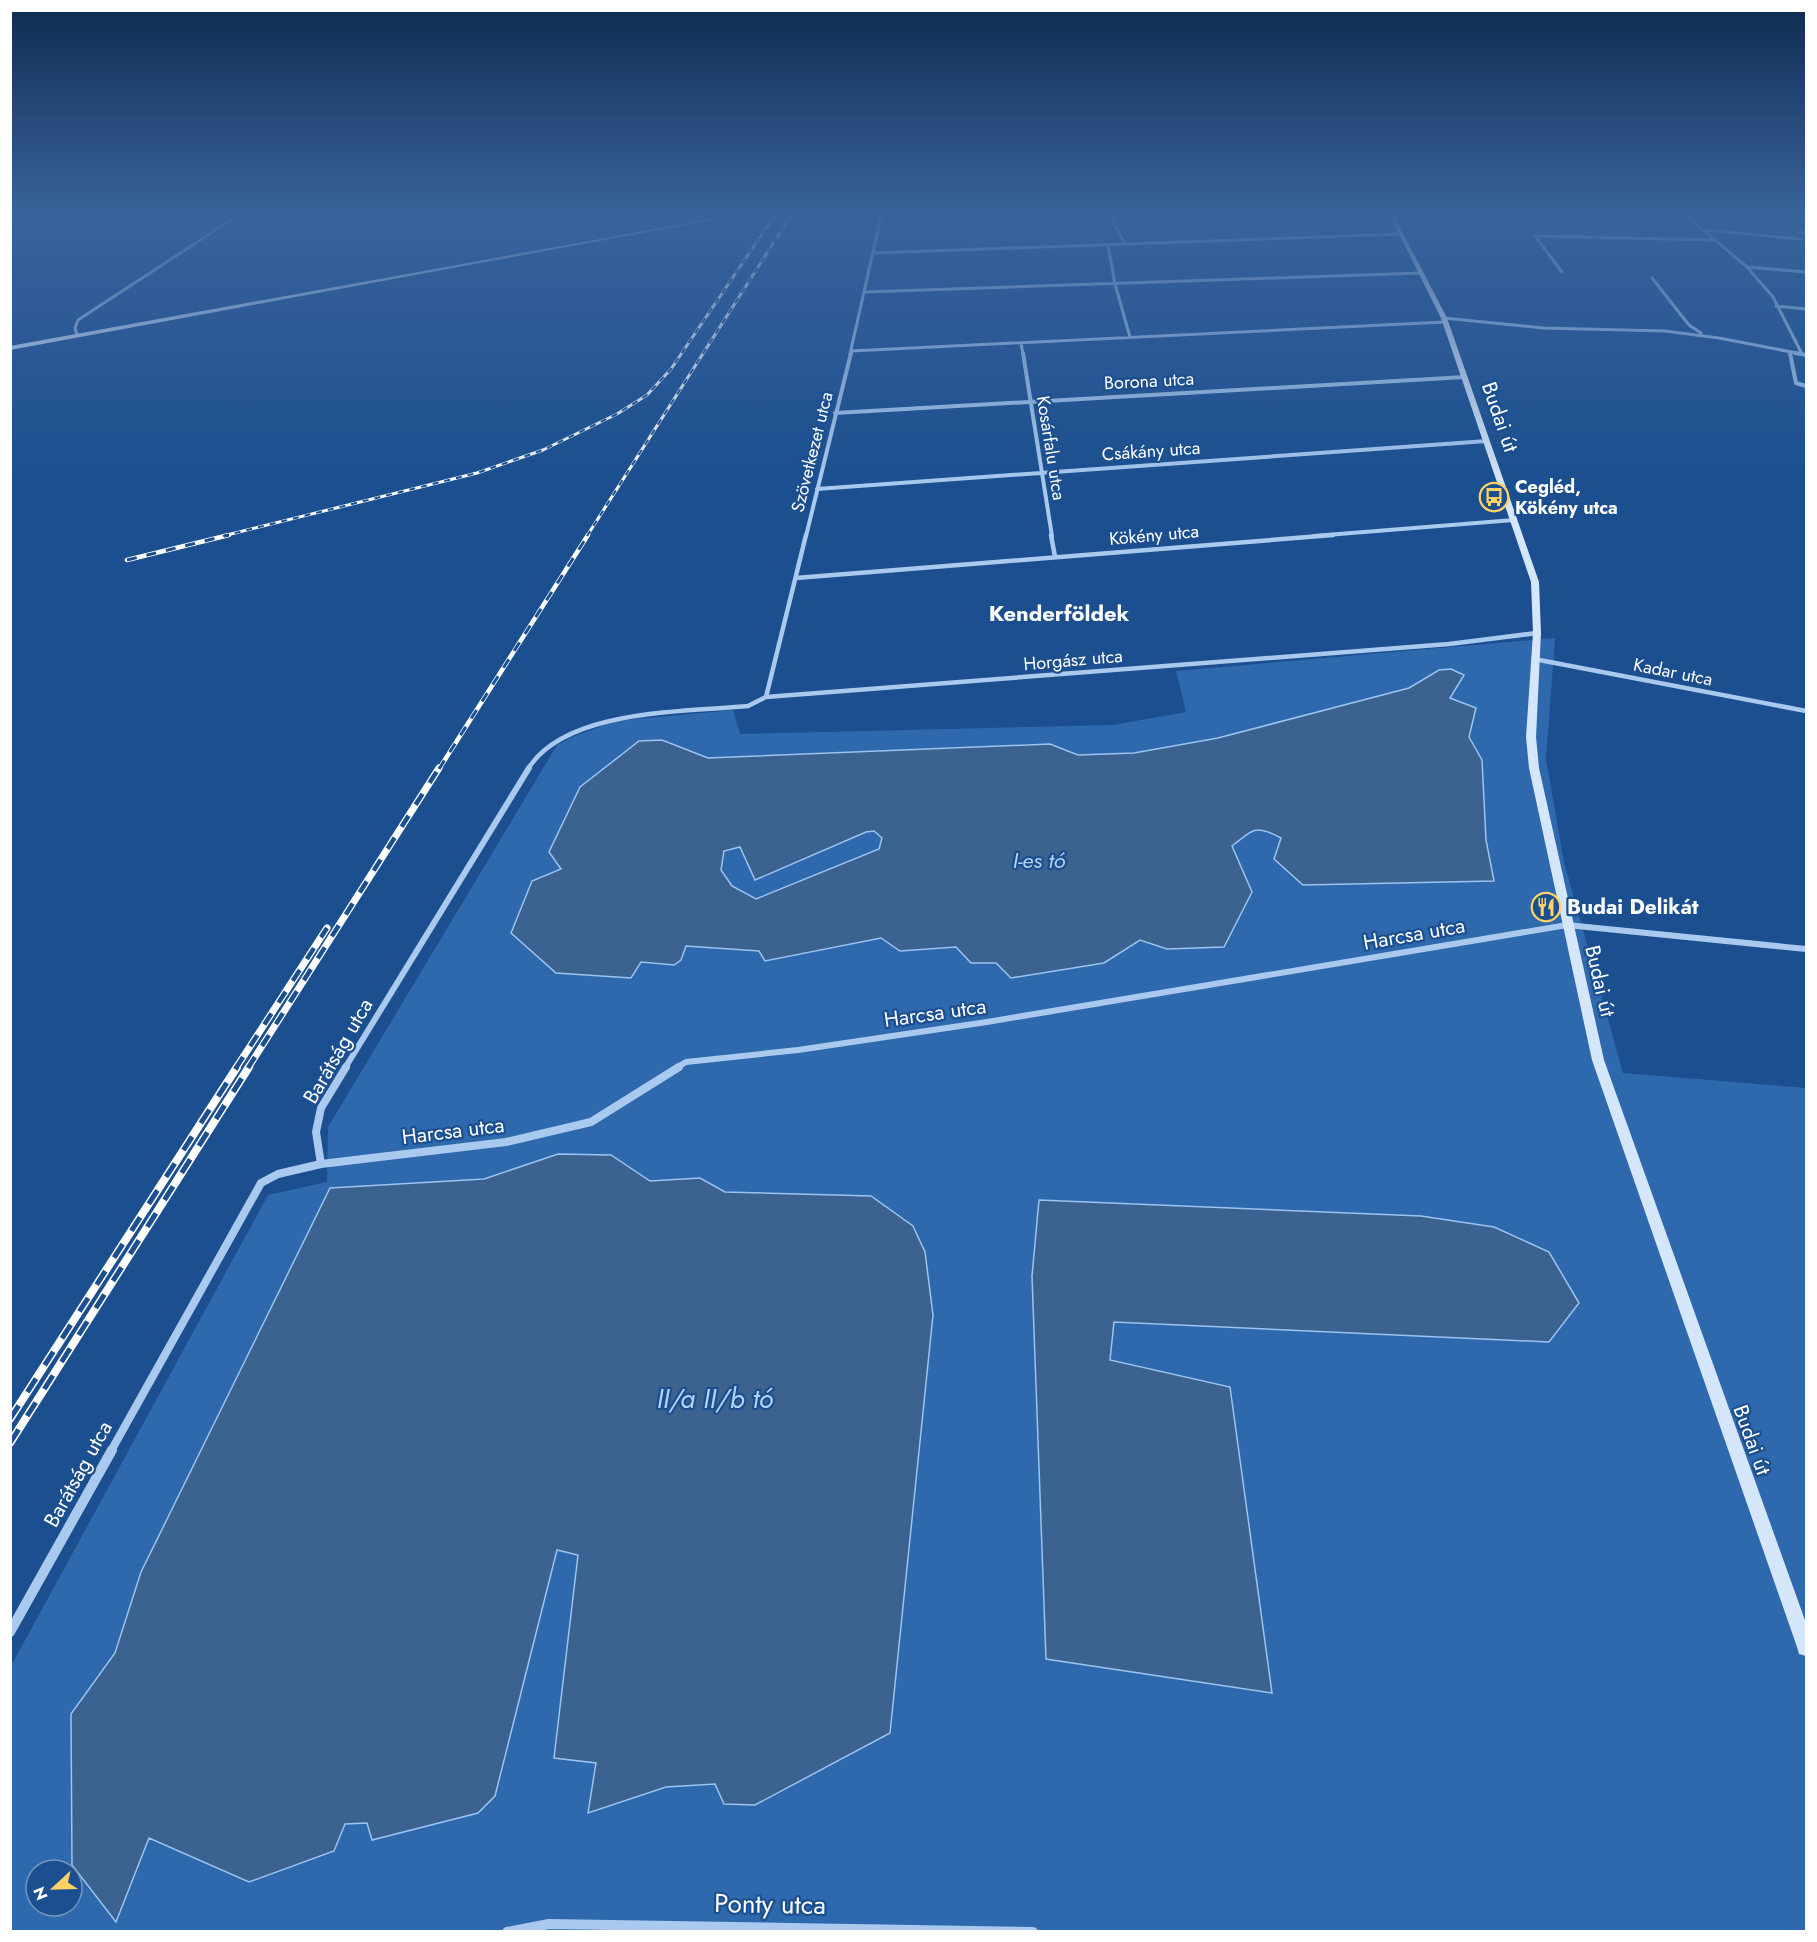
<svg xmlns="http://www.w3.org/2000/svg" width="1817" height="1942" font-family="Jost,sans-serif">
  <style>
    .green { fill: #2e69ad; fill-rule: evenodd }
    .water { fill: #3c6290; stroke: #9cc4f0; stroke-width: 1.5; fill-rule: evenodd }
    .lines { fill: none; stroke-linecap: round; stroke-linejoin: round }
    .street-far5 { stroke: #a9c9ee; stroke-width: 3 }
    .street-far4 { stroke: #a9c9ee; stroke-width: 4 }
    .street-far3 { stroke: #a9c9ee; stroke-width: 4.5 }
    .street-far2 { stroke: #a9c9ee; stroke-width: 6 }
    .street-far1 { stroke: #a9c9ee; stroke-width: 8 }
    .street { stroke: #a9c9ee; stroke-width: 10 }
    .secondary { fill: #d6e6fa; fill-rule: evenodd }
    .rail-far3-casing { stroke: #fff; stroke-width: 3 }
    .rail-far2-casing { stroke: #fff; stroke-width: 4.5 }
    .rail-far1-casing { stroke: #fff; stroke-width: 7 }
    .rail-casing { stroke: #fff; stroke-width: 8 }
    .rail-far3 { stroke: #1b4f8f; stroke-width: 2; stroke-dasharray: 6; stroke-linecap: butt }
    .rail-far2 { stroke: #1b4f8f; stroke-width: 3; stroke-dasharray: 10; stroke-linecap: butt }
    .rail-far1 { stroke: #1b4f8f; stroke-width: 4.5; stroke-dasharray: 13; stroke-linecap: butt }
    .rail { stroke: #1b4f8f; stroke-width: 5; stroke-dasharray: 16; stroke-linecap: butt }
    .labels { text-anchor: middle; stroke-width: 4.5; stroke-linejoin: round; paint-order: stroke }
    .far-street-label { font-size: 18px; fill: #fff; stroke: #1b4f8f }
    .far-poi-label { font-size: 18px; font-weight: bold; fill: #fff; stroke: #1b4f8f; text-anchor: start }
    .street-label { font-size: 21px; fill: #fff; stroke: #1b4f8f }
    .poi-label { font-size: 21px; font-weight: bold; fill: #fff; stroke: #1b4f8f; text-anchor: start }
    .far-district-label { font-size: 22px; font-weight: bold; fill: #fff; stroke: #1b4f8f }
    .water-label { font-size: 22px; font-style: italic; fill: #b5d3f5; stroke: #1b4f8f }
    .near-street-label { font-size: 26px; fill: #fff; stroke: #1b4f8f }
    .near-water-label { font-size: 27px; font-style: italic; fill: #b5d3f5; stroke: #1b4f8f }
  </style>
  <rect width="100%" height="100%" fill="#1b4f8f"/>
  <!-- green -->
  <path class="green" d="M1555,638L1546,759L1564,862L1623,1073L1806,1088V1931L11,1932V1666L268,1195L327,1182L328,1127L557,745L575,736L616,721L733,710L740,734L1113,725L1186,712L1176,671ZM1438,670L1450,698L1476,708L1469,737L1482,760L1486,840L1494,881L1281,838C1255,824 1255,829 1232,846L1252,892L1167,949L1140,940L1104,963H971L956,947L900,951L881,938L765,961L759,951L685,946L681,960L641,962L532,881L561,869L662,740L708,758L1050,744L1078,755L1134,753L1218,738L1409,688ZM558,1154L611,1155L650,1181L700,1178L933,1315L890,1733L755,1805L715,1784L666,1786L588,1813L596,1762L554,1758L579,1554L556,1550L495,1796L372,1840L367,1823L344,1824L249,1882L148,1838L116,1922L71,1714L115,1653L330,1188L484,1179ZM1039,1201L1421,1216L1494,1227L1549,1252V1342L1114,1322L1110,1360ZM36,1870H72V1906H36Z
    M874,831L882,838L879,849L756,899L732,886L721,870L724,851L740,847L756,880L866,832Z"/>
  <!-- water -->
  <path class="water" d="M1451,669L1464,675L1450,698L1476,708L1469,737L1482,760L1486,840L1494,881L1303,885L1274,859L1281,838C1255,824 1254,829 1232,846L1252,892L1224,947L1167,949L1140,940L1104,963L1011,978L996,963H971L956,947L900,951L881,938L765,961L759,951L686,946L681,960L674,965L641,962L631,978L556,973L511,933L532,881L561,869L549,852L580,787L639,741L662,740L708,758L1050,744L1078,755L1134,753L1218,738L1409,688L1439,670ZM874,831L882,838L879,849L756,899L732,886L721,870L724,851L740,847L755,880L866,832Z
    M558,1154L611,1155L650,1181L700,1178L725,1192L871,1196L913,1226L925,1252L933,1315L890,1733L755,1805L724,1804L715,1784L666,1787L588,1813L596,1763L554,1758L578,1555L557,1550L495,1796L478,1813L372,1840L367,1823L345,1824L334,1851L249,1882L149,1838L116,1922L72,1865L71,1714L115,1653L141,1572L330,1188L484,1179Z
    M1039,1200L1421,1216L1494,1227L1549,1252L1579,1303L1549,1342L1114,1322L1110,1360L1230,1387L1272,1693L1046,1659L1032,1276Z"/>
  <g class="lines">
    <!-- street-far5 -->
    <path class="street-far5" d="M1108,212L1125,244
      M1682,212L1747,267L1773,297L1802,354
      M1703,230L1801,239
      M1799,232L1806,233
      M1535,236L1714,240
      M1535,236L1562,272
      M1108,245L1115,284L1130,337
      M874,253L1402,234
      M1747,267L1806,272
      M1652,278L1689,325L1701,333
      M865,292L1421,273
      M1776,306L1806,309
      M1444,318L1543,328L1665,331L1719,338L1802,354
      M77,335L75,328L78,320L243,212
      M1021,343L1023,354
      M851,351L1445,322
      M1790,352V354
      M850,354L882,212"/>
    <!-- street-far4 -->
    <path class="street-far4" d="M1023,353L1052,536
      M1790,353L1796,383L1806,386
      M1795,353L1806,355
      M835,413L1465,377
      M817,489L1487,441
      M806,536L851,353
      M1314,536L1514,520"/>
    <!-- street-far3 -->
    <path class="street-far3" d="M1051,535L1055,557
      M796,578L1333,535
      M1534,659L1806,711
      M766,697L806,535
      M528,769C565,709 685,712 748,706L766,697L1449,644L1537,633"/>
    <!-- street-far2 -->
    <path class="street-far2" d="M345,1068L529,768
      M676,1068L686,1062L798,1050L987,1022L1567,925L1806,949"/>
    <!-- street-far1 -->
    <path class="street-far1" d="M321,1164L316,1132L321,1108L346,1067
      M111,1451L261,1183L278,1174L321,1164L506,1142L591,1122L679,1067"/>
    <!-- street -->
    <path class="street" d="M10,1632L112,1450
      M507,1932L549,1924L1033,1932"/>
    <!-- secondary -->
    <path class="secondary" d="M748,212H756L10,350V346Z
      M1388,212H1392L1447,318L1539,582L1541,633L1536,737L1539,768L1604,1060L1806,1623V1656L1799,1654L1797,1647L1592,1060L1529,768L1526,737L1533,633L1531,582L1441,318Z"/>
    <!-- rail-far3 casing -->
    <g class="rail-far3-casing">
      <path id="rail-far3" d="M223,536L477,473L543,450L617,414L647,395L671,369L777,212
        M587,536L793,212"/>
    </g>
    <!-- rail-far2 casing -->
    <g class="rail-far2-casing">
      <path id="rail-far2" d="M127,560L229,535
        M439,769L588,535"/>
    </g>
    <!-- rail-far1 casing -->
    <g class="rail-far1-casing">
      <path id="rail-far1" d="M236,1068L327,928
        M248,1068L439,768"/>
    </g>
    <!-- rail casing -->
    <g class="rail-casing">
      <path id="rail" d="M10,1419L237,1067
        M10,1443L249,1067"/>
    </g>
    <!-- rail-far3 -->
    <use href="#rail-far3" class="rail-far3"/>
    <!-- rail-far2 -->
    <use href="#rail-far2" class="rail-far2"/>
    <!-- rail-far1 -->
    <use href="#rail-far1" class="rail-far1"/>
    <!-- rail -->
    <use href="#rail" class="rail"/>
  </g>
  <!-- sky -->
  <linearGradient id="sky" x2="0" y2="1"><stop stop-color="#0f2b4f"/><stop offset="0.44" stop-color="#39639b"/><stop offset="1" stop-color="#39639b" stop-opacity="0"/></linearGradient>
  <rect width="1817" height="484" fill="url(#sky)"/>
  <!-- icons -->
  <defs>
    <g id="bus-ring" transform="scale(1.5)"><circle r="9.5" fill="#1b4f8f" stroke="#ffd166" stroke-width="1.5"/><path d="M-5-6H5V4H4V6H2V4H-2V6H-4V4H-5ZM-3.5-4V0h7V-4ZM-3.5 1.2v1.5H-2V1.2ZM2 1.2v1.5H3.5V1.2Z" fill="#ffd166"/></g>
    <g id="restaurant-ring" transform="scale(1.5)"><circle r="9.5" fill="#1b4f8f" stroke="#ffd166" stroke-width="1.5"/><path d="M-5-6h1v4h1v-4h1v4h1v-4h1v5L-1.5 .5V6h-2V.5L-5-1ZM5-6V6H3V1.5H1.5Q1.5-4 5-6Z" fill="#ffd166"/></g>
  </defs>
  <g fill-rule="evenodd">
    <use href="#bus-ring" x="1494" y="497"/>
    <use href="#restaurant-ring" x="1546" y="907"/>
  </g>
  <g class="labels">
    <!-- far-street labels -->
    <g class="far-street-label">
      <text transform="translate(1149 381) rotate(-3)" y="6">Borona utca</text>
      <text transform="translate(1051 448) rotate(81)" y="6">Kosárfalu utca</text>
      <text transform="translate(1151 451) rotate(-4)" y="6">Csákány utca</text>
      <text transform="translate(812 452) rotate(-76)" y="6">Szövetkezet utca</text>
      <text transform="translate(1154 535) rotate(-5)" y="6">Kökény utca</text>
      <text transform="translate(1073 660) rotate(-5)" y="6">Horgász utca</text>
      <text transform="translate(1673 672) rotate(11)" y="6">Kadar utca</text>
    </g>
    <!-- far-poi labels -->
    <g class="far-poi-label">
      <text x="1515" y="493">Cegléd,<tspan x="1515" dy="21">Kökény utca</tspan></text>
    </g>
    <!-- street labels -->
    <g class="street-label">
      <text transform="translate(1500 417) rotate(71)" y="7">Budai út</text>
      <text transform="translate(1414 934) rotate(-10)" y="7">Harcsa utca</text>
      <text transform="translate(1600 981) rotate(77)" y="7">Budai út</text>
      <text transform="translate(935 1013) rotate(-8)" y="7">Harcsa utca</text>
      <text transform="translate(338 1051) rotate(-60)" y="7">Barátság utca</text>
      <text transform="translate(453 1131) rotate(-7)" y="7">Harcsa utca</text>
      <text transform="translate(1752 1440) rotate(70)" y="7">Budai út</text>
      <text transform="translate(78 1474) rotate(-61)" y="7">Barátság utca</text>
    </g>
    <!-- poi labels -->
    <g class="poi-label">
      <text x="1567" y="914">Budai Delikát</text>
    </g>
    <!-- far-district labels -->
    <g class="far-district-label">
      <text x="1059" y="621">Kenderföldek</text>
    </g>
    <!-- water labels -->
    <g class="water-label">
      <text x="1039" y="868">I-es tó</text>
    </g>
    <!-- near-street labels -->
    <g class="near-street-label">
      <text transform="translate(770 1904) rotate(1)" y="9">Ponty utca</text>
    </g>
    <!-- near-water labels -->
    <g class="near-water-label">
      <text x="715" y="1408">II/a II/b tó</text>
    </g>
  </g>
  <!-- border -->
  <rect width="1817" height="1942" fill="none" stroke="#ffffff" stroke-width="24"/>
  <!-- north arrow -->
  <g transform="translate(54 1888) rotate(248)"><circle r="28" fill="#1b4f8f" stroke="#7695bc" stroke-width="1.5"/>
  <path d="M0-4.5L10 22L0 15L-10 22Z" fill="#ffd166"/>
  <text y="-9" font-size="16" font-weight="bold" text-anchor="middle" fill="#ffffff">N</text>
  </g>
</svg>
